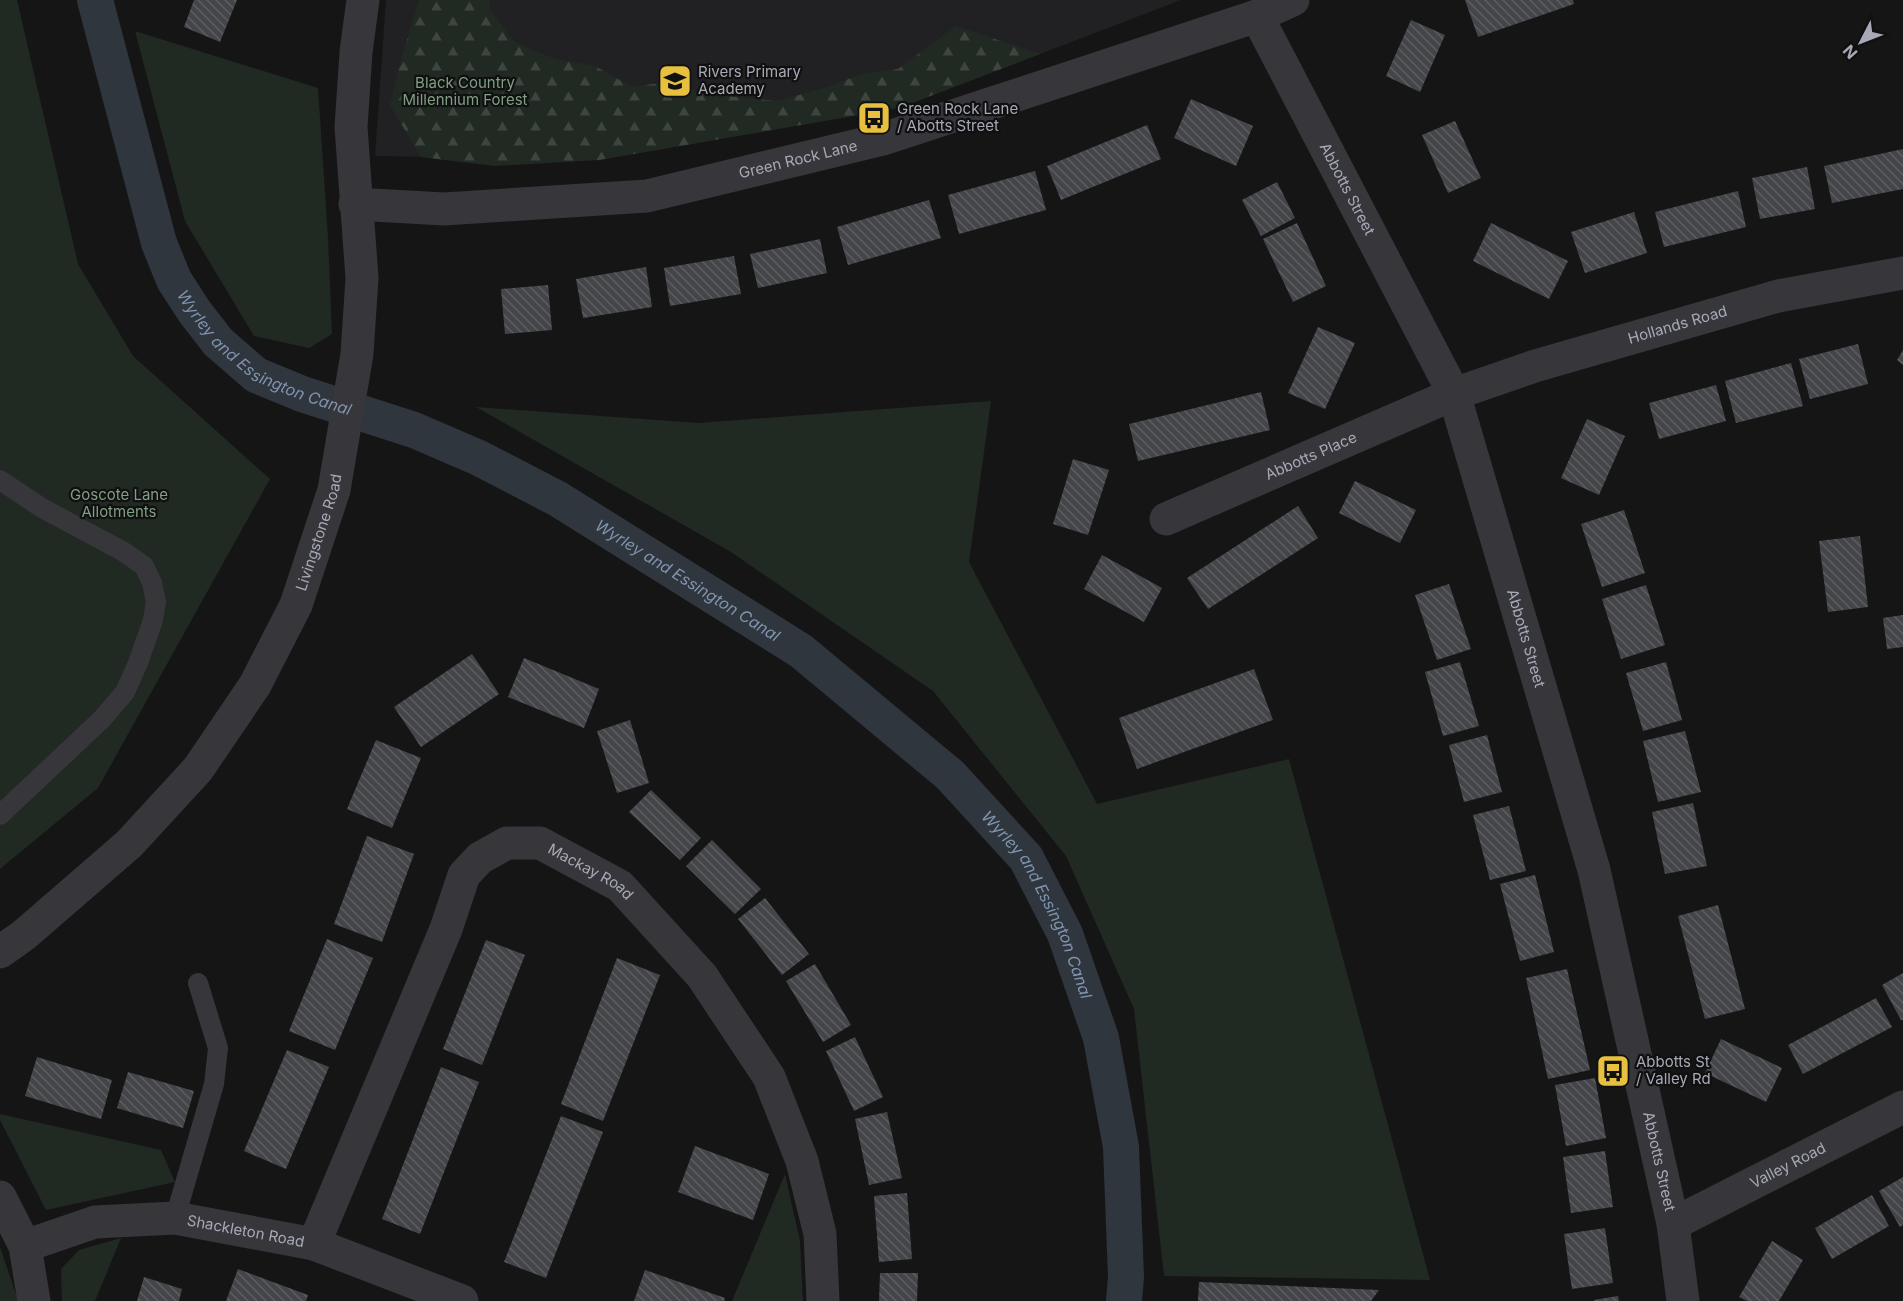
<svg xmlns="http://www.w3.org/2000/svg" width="1903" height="1301" font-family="Inter,sans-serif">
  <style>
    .built { fill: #212123 }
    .green { fill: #212923 }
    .forest { fill: url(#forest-firs) }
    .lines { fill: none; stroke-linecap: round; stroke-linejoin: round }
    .canal { stroke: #2f363e; stroke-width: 36 }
    .building { fill: url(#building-back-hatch) }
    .service { stroke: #36363b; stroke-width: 20 }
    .minor { stroke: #36363b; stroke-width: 33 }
    .tertiary { stroke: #36363b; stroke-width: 33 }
    .labels { text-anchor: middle; stroke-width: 4.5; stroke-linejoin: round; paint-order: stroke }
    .poi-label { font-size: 15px; fill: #a7aab6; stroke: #101011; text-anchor: start }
    .park-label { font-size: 15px; fill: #809f85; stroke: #101011 }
    .street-label { font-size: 15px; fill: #a7aab6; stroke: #101011 }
    .water-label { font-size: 16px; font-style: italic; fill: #8194af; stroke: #101011 }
  </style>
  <defs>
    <pattern id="forest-firs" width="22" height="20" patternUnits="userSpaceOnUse" patternTransform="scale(1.5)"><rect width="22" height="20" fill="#212923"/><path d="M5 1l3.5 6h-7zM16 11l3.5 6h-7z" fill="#3e4541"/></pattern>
    <pattern id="building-back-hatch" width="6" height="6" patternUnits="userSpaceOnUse" patternTransform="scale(1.5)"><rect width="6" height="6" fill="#444549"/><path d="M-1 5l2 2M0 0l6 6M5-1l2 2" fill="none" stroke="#5c5d61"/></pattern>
  </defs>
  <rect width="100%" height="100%" fill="#151516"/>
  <!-- built -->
  <path class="built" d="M386,0H1181L899,108L599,160L375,156Z"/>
  <!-- green -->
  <path class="green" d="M0,0H17L78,264L133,356L270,479L98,788L0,869Z
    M135,31L318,88L328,237L332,334L309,348L254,336L185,221Z
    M991,401L969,562L1097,804L1289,759L1430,1280L1164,1276L1134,1009L1066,856L933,691L731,552L476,407L698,423Z
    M0,1114L161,1150L175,1182L46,1210L0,1120Z
    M785,1174L800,1241L803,1301H732Z
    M121,1238L95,1301H62L61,1269L79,1250Z
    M0,1247L18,1300V1301H0Z"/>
  <!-- forest -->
  <path class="forest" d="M419,0H490L489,9L516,43L555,59L595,66L632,87L661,83L716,95L778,101L827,87L862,74L898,69L956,26L1040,54L899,108L599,160L494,166L421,157L390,105L399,67Z"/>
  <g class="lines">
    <!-- canal -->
    <path class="canal" id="s1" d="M95,0L159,243L174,280L194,311L218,342L256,375L302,394L414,430L479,458L558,499L801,651L950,775L1026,858L1065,934L1101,1038L1121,1147L1126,1277L1124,1301"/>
  </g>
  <!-- building -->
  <path class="building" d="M194,0H237L220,42L184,27Z
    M1465,0H1573L1574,4L1478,37Z
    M1411,20L1445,35L1420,92L1386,76Z
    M1191,99L1253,126L1236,166L1174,138Z
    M1455,121L1481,178L1448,193L1422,135Z
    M1147,125L1161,159L1061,200L1047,166Z
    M1903,149V189L1832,203L1824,166Z
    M1807,167L1815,209L1760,219L1752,178Z
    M1035,171L1046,210L959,234L948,195Z
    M1277,182L1295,218L1261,236L1242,200Z
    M1738,191L1746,227L1664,247L1655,212Z
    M929,200L941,238L848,265L837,227Z
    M1634,212L1647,253L1585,273L1571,232Z
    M1297,223L1326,286L1293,302L1263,239Z
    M1491,223L1568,261L1549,299L1473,261Z
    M820,239L827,273L758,288L750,254Z
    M734,256L741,294L670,306L664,268Z
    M646,267L652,307L583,318L576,279Z
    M548,285L552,330L505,334L501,289Z
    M1318,327L1355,343L1325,409L1288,393Z
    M1858,344L1868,384L1810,399L1799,359Z
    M1903,350V365L1897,360Z
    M1791,363L1803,406L1736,423L1725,381Z
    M1716,385L1726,421L1659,439L1649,403Z
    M1261,392L1270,430L1138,461L1129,424Z
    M1587,419L1625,436L1599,495L1561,478Z
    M1073,459L1109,470L1088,535L1053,524Z
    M1355,481L1416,510L1400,543L1339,513Z
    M1298,506L1318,538L1208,609L1187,578Z
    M1624,510L1645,573L1602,587L1581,524Z
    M1860,536L1868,607L1828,612L1819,541Z
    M1102,555L1162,588L1144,622L1084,589Z
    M1449,584L1471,649L1437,660L1415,595Z
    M1646,585L1665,645L1621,659L1602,599Z
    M1903,615V647L1887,649L1883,618Z
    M472,654L499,694L421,747L394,707Z
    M524,658L599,689L584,728L508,697Z
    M1460,662L1479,726L1443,736L1425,672Z
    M1666,662L1682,720L1643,731L1626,673Z
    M1254,669L1273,720L1137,769L1119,718Z
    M630,720L649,783L617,793L597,731Z
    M1685,731L1701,792L1658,802L1643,741Z
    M1487,735L1502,792L1464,802L1449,745Z
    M376,740L421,758L392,828L347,809Z
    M651,790L701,838L680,860L629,812Z
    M1693,803L1707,866L1665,874L1652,812Z
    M1509,806L1526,871L1490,880L1473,815Z
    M367,836L414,854L382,942L334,924Z
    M712,840L761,889L735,914L686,866Z
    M1535,875L1554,952L1520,961L1500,884Z
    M765,898L809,954L782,975L738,919Z
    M1718,905L1745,1009L1705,1019L1678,916Z
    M327,939L373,958L335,1050L289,1031Z
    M486,940L525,955L482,1065L443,1049Z
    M617,958L660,975L603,1121L561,1104Z
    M815,964L851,1025L823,1042L786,981Z
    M1567,969L1590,1070L1548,1079L1526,978Z
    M1903,973V1020H1901L1882,985Z
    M1876,998L1892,1027L1803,1074L1788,1045Z
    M855,1037L883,1097L854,1111L826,1051Z
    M1721,1039L1782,1068L1766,1102L1705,1073Z
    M287,1050L329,1067L286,1169L244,1151Z
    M37,1057L112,1080L101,1119L25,1096Z
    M441,1067L479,1082L420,1234L382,1219Z
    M128,1072L194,1091L183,1128L117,1108Z
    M1595,1078L1606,1138L1566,1146L1555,1085Z
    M887,1112L902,1178L869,1185L855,1119Z
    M561,1116L603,1132L546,1278L504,1262Z
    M695,1146L769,1174L753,1220L678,1192Z
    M1605,1151L1613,1207L1571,1213L1563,1157Z
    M1903,1177V1225L1900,1227L1879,1191Z
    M907,1193L912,1259L879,1262L874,1196Z
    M1872,1195L1889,1226L1832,1259L1815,1228Z
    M1605,1228L1613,1283L1572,1289L1564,1234Z
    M1772,1241L1803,1260L1779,1301H1747L1739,1297Z
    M238,1269L308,1295L306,1301H226Z
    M645,1270L725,1298L724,1301H634Z
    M880,1273H918L917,1301H879Z
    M144,1277L182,1289L179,1301H137Z
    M1199,1282L1379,1290L1371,1301H1198Z
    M1618,1296L1619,1301H1594V1300Z"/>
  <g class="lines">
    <!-- service -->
    <path class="service" d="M0,480L42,508L124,552L144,566L152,583L156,602L153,620L138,663L125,692L102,719L0,815
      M175,1218L214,1084L218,1048L198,983"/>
    <!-- minor -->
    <g class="minor">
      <path id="s2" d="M1257,16L1454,394L1594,870L1673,1224L1683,1301"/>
      <path id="s3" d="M355,204L444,209L647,196L883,139L1257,16L1293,0"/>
      <path id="s4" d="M1166,519L1454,394L1535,366L1778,296L1903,273"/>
      <path d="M0,1197L25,1246L34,1301"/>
      <path id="s5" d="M1673,1224L1903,1107"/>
      <path id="s6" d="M314,1244L446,929L464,875L480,858L507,843H540L620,886L702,976L769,1077L802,1161L820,1234L823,1301"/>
      <path id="s7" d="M25,1246L95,1222L175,1218L314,1244L462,1301"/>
    </g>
    <!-- tertiary -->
    <path class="tertiary" id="s8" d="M0,952L24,935L129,844L198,769L255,685L296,605L334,490L357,354L362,278L351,127L356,52L363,0"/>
  </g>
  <!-- icons -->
  <defs>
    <g id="school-square" transform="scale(1.725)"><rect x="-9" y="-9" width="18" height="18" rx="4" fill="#e6c03e" stroke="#101011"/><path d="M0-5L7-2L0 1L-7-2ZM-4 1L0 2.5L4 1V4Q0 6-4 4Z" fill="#111"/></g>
    <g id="bus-square" transform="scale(1.725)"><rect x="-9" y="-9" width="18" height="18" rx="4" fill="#e6c03e" stroke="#101011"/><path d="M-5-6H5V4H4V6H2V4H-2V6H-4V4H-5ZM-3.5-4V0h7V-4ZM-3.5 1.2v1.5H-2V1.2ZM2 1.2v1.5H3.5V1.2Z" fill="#111"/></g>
  </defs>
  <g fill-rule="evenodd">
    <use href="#school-square" x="675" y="81"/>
    <use href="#bus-square" x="874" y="118"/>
    <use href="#bus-square" x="1613" y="1071"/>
  </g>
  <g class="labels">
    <!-- poi labels -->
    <g class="poi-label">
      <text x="698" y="77">Rivers Primary<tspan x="698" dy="17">Academy</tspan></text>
      <text x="897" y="114">Green Rock Lane<tspan x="897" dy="17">/ Abotts Street</tspan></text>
      <text x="1636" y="1067">Abbotts St<tspan x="1636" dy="17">/ Valley Rd</tspan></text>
    </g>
    <!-- park labels -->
    <g class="park-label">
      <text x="465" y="88">Black Country<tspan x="465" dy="17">Millennium Forest</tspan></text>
      <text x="119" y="500">Goscote Lane<tspan x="119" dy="17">Allotments</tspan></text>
    </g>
    <!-- street labels -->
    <g class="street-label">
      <text dy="5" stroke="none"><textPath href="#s3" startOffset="448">Green Rock Lane</textPath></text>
      <text dy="5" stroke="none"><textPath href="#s2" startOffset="195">Abbotts Street</textPath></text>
      <text dy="5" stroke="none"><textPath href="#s4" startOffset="548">Hollands Road</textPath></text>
      <text dy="5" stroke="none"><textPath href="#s4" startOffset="158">Abbotts Place</textPath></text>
      <text dy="5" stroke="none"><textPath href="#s8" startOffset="538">Livingstone Road</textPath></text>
      <text dy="5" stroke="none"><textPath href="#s2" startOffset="681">Abbotts Street</textPath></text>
      <text dy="5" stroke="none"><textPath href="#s6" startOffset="544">Mackay Road</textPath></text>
      <text dy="5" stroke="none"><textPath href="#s2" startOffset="1221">Abbotts Street</textPath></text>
      <text dy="5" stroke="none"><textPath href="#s5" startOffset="129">Valley Road</textPath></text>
      <text dy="5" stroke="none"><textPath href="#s7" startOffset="226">Shackleton Road</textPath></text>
    </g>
    <!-- water labels -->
    <g class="water-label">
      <text dy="6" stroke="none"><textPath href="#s1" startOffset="412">Wyrley and Essington Canal</textPath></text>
      <text dy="6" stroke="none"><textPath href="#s1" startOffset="898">Wyrley and Essington Canal</textPath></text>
      <text dy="6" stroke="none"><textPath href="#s1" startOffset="1384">Wyrley and Essington Canal</textPath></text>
    </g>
  </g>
  <!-- north arrow -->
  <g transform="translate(1861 42) rotate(228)" stroke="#101011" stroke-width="4.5" paint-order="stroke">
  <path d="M0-4.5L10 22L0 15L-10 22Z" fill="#a7aab6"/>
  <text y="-9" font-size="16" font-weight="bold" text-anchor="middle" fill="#a7aab6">N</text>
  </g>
</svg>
